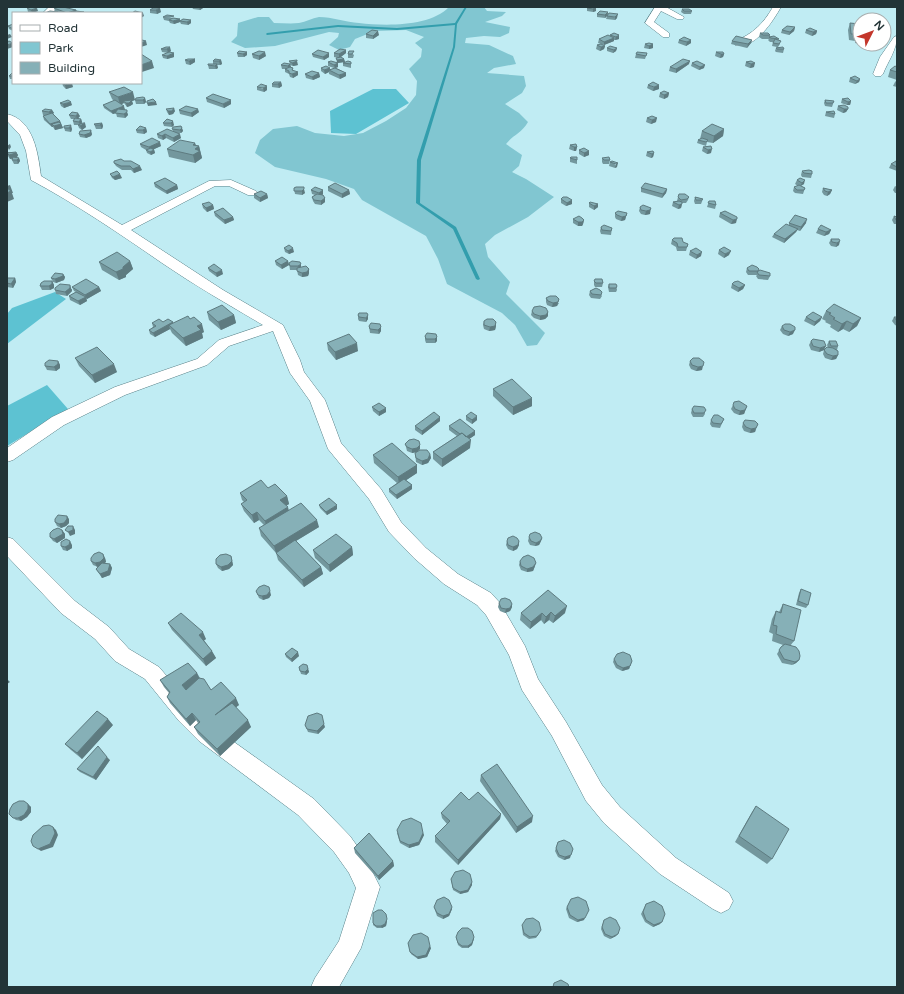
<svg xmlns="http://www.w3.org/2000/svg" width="904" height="994" font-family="'Varela Round',sans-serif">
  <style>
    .green { fill: #81c6d1 }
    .forest { fill: #5dc2d2 }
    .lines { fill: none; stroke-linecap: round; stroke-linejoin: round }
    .stream { fill: #339ead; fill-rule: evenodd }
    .street-casing { stroke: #588087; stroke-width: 1 }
    .street { fill: #fff; fill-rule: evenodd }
    .wall { fill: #73979d }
    .shaded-wall { fill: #5e7b80 }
    .building { fill: #86b0b7; stroke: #5e7b80 }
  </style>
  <rect width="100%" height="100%" fill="#c0ecf3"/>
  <!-- green -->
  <path class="green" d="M449,7H484L487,11L506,12L502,16L485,22L510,27L509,33L500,37L484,36L466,38L465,43L489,45L513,56L516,64L494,68L487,73L524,76L526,86L522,93L505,104L519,113L528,122C521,134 514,134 506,144L522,155L519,166L512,172L526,179L554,197L528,217L495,235L485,244L488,257L510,282L506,294L545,333L537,345L527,346L515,325L502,313L447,284L438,259L426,236L362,200L354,189L326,179L275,167L255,153L260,140L273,129L297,126L315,133L344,136L363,133L386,121L406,108L416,95L417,81L409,69L421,57L422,49L415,43L424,37L406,30L375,31L355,39L350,47L339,50L329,45L338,37L339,33L329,32L275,46L245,48L231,42L237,36L238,23L258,17H269L274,23C282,23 291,24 299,23C306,22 312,18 319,17C332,17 346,22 359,23C385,26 430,27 449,7Z"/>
  <!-- forest -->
  <path class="forest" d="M373,89H396L409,103L356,134L331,133L330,111Z
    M55,292L66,299L7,344V314L12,308Z
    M47,385L68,409L7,446V406Z"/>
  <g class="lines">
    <!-- stream -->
    <path class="stream" d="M465,7H467L457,24L455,47L421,160L420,203L456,227L480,279L478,280L476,279L453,229L416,203L417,160L453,47L455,25L397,30L338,27L267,35L266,34L267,33L338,25L397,28L455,23Z"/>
    <!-- street casing -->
    <g class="street-casing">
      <path id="street" d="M49,7H58L52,13H43Z
        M655,7H666L684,17L683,19H677L661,11L654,22L669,33V37H663L645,23Z
        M773,7H781C773,21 755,50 735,45V41C753,34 763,24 773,7Z
        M897,36C897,50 888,61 883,74L881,76H875L873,74L880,57L894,37Z
        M7,114C34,120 38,154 41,176L122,225L209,181L231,180L256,191L258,193L256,195H248L229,186H215L131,230L223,290L283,325L300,360L304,372L325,400L341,443L381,489L401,522L426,548L458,574L491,593L500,603L525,646L538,679L566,722L602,785L620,807L676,858L729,893L733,901L729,909L721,913L713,909L660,874L604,823L586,801L552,736L522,690L509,655L486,615L477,605L444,584L414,558L389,532L369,499L328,449L310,401L290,373L273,331L229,346L207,365L125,395L64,425L13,460L7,462V448L52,417L115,387L197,359L219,340L263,325C229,305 194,285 162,263C120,234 76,204 31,180L26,151L20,135L7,121Z
        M7,537L13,539L75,601L109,627L129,649L159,667L193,707L213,727L314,799L350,836L365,857L380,887L361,948L339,987H311L315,978L339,941L356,888L349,873L334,852L298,815L199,741L179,721L145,679L115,661L95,639L61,613L7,556Z"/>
    </g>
    <!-- street -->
    <use href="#street" class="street"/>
  </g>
  <!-- wall -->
  <path class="wall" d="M67,7V8L76,10L77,11L84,12L85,13H60L58,12L59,13H45L56,11H55L54,8Z
    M192,7H203V8L200,10L193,9Z
    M596,7V11L593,12L587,11V8Z
    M27,8L38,11L31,13L28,12Z
    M153,8L161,12L157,14L150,13V10Z
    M682,9L692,11L691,14H684L681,12Z
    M608,12V15L617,18L615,20L606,19L607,16L605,18L597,17V14Z
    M163,17L174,18L180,21L183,19L191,23L188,25L181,24L180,22L174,24L170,23L169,21L164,20Z
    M850,23L860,24V44L855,43V41L849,40L848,30Z
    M13,24V31L9,29L8,26Z
    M795,27L794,31L789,35L781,33L782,30Z
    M806,30L817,31L816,34L812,36L805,33Z
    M614,33L619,39L615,40H614V41L604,45L598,43L599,39L610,36V35Z
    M760,33L770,35V37L779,39L778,40L780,44L778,47L784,49L783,53L776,52L775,51L776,48L777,47L772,46L773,42H770L768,40L769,39H762L759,37Z
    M366,34L379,35L373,39L366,38Z
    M679,40H691V43L686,46L678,43Z
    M752,40L751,43L747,48L731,44L732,41Z
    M645,44H653V48L649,49L644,48Z
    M597,45L605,46L604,49L600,51L596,49Z
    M166,47L171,51L168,53L162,52L161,49Z
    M607,48H617L616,51L613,53L607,51Z
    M346,50V53L341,57L344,59L345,62H351V68L343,66V63L344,62L338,63V67L336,68L346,73V76L340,79L329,74V72L325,74L321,71V68H330V70L334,68L328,66V62L337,63L336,58H338L334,57V53Z
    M349,51L354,55L353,58H348V54Z
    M247,52V55L244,57H238L237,53Z
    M716,52L724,54L723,57L720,58L715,56Z
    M647,53L645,59L635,58L636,54Z
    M252,54L266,56L259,60L253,58Z
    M312,54L329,57L324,60L313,57Z
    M162,55L174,57L167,59L163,58Z
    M185,60L195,62L190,65L186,64Z
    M221,60L222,64L220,65H217L218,68L216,69H209L208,65L213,64V61Z
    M289,61L298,65L293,66L290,65L291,67L293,68V70L298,75L293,78L290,77L289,74L285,72V69H282L281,65L290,64Z
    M751,61L754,67L750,68L745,66L746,62Z
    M692,63L704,68L699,70L691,66Z
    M689,64L676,73L669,71L670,67Z
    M897,67V80L888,77L890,70Z
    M13,73V79H10L9,76Z
    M319,73L320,77L313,80L306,78L305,74Z
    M850,78L860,79L859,82L855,84L849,82Z
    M897,80V87L893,86L895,82Z
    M281,82L282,86L279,88L272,87V84Z
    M62,83L73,87L66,89L63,86Z
    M648,85L659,89L653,91L647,88Z
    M257,87L267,90L264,92L257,90Z
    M109,92L135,100L132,101L133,104L130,106L127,107L124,103L121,104L127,112L128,115L125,118L117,117L116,113L113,114L104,108L103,105L114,101L112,99Z
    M660,93H669L668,97L664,99L659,97Z
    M145,98L146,102L144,104H136L135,100Z
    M206,98L231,104L224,108L207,102Z
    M842,99L851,101L850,105H847L841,103Z
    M825,100L834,101L832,107L825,106L824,103Z
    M60,103L72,105L64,108L61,106Z
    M838,106L848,109L846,112L843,113L837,110Z
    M166,109L175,111L173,114L169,115L167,112Z
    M52,110L54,113L53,114L60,121L63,128L55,130L53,127H52L44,120L43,116L47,115H43L42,111Z
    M179,110L199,112L192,117L180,114Z
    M826,112L835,114L834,118L825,116Z
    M69,115L80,116L78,119H81L82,122V123L86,127L82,130L79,128L78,125H74L73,121L74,119H71Z
    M647,118L656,122L651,124L646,122Z
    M167,119L174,125L172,127L164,126L163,123Z
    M102,123L103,126L102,129H96L94,124Z
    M64,126L72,129L71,132L65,131Z
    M181,126L183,131L181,133H178L181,138L174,142L166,138L163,140L158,138L157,134L173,131L172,129Z
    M146,128L147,132L144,134L137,133L136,130Z
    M724,129L723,136L713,143L707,142L706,146L697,143L698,140L700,139L702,131Z
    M79,134H92L91,136L86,138L80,137Z
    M195,143L196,145L199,146L202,158L195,163L169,157L167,149Z
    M140,144L161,146L154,149L155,153L151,155L147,153L146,150L141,147Z
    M570,145L577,147L576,151H574L569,149Z
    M711,146V153L707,154L702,151L703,147Z
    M579,150L589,151V155L584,157L579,154Z
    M7,152H16L18,155L17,157H16L19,158L20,161L18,164H14L12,160L13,159H10L8,156H7Z
    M647,152L654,153L653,157L651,158L646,156Z
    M570,158L577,160V164L570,162Z
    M602,158L610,160L609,164H603L602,162Z
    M124,161L142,170L134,173L131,170H122L116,166L114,163Z
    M612,161L617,167L615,168L609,166L610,162Z
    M897,161V171L889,168L891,164Z
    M802,171L812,174L811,178L802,177L801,175Z
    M110,174L122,178L115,180L112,178Z
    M800,178L804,184L801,186L805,188L803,194L795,193L793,191L794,187L798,186L795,184L797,180Z
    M154,183L177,185L178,189L167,194L155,187Z
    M895,186L897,187V193H895L893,190Z
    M296,187L305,193L302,195L295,194L294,188Z
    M328,187L349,190L350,194L342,198L328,191Z
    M641,188L667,189L666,193L662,198L641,192Z
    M823,188L832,190L830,194L827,196L824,195L822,192Z
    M311,190H323V194L322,195L325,198V202L321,205L315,204L313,201L312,197L315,195L312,194Z
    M254,194H267L268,198L260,202L254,198Z
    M678,197H689L688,200L686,203H682L681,208L678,209L672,206L673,202L677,201Z
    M695,197L703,199L701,204H695L694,201Z
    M561,199L572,200V204L566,206L561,203Z
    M709,201L716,205L715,209L707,207Z
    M589,203L598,204V207L594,210L589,207Z
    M202,204L213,205L214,209L207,212L203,208Z
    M640,207L650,214L645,215L641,214L639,211Z
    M725,211L736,223L731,224L719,217L720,213Z
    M214,212L233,217L234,220L225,224L215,216Z
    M615,213H627L625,220L621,221L616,219L615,217Z
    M894,216L897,217V224H894L892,220Z
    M573,219L584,220L583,224L582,226H578L573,223Z
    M789,223H806L800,231L797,230L796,232L784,243L772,237L774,234L789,225Z
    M601,227L612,228L611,235L601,234L600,231Z
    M818,229L831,230L829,234L824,236L816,233Z
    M831,239H839V245L836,247L831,246L829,243Z
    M672,240L688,244L686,251H677L676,247L671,244Z
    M284,248L294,252L289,254L285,252Z
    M719,250L729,255L724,258L718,254Z
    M690,251L701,256L696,259L689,255Z
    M130,261L133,269L126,275V277L119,280L102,270L99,262Z
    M275,261H288L289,265L282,269L276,265Z
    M289,263L301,267L309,273L308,276L302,277L298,275L297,270H290Z
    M208,268L223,274L217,277L209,271Z
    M747,268L759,269L758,272L770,276L768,280L758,279L756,276L757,275H748L746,272Z
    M63,274L65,277L64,280L56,283L53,282L51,278Z
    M7,278H15L16,282L13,288L7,287Z
    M52,281L54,285V288L50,290H42L40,286Z
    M594,281L603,283L602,287H595L594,285Z
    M609,284H616L617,290L616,292H609L608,287Z
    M732,284L745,285L743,289L738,292L731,288Z
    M72,287H99L101,291L87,299L86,298L87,301L80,305L70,300L69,296L76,292L74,291Z
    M596,288L602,296L600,299L591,298L589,295L590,291Z
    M72,289V291L67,296L56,294L55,290Z
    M546,298L559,303L557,306L552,307L547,305L546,302Z
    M532,311L548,312V316L545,319L540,320L534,318L531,315Z
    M826,311L861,318L857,326L849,332L843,329L838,332L830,327L831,325L825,322L826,321L822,319Z
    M207,312L234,315L236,323L221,330L209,320Z
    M359,313L368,319L366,322L359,321L358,319V315Z
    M806,317H822L820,321L814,326L804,321Z
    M894,317H897V326L895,325L892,321Z
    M484,321L496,326L495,330L489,331L484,329L483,325Z
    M163,322H173V323L204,332L202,333L203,338L186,346L172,333L170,329L155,337L150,334L149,330L153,327L152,323Z
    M369,326L381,327V331L379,334L370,333Z
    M782,326L793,334L788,336L783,334L780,330Z
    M425,336L437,337V341L435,343H426L425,340Z
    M811,341L824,350L819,352L811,350L809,345Z
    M829,341L838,346L837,350L838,355L836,359L831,360L825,358L823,354L824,350L828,347L827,345Z
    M327,343L358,351L336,360L328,350Z
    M75,358L117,372L95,383L79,366Z
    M58,361L60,365V368L56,371L47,370L45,366Z
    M690,361L702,370L696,371L691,369L689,365Z
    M493,389L532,406L513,415L493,396Z
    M733,405L747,406L744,414L739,415L734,413L731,409Z
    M372,407L386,412L379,416L373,411Z
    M704,407L705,414L703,417H693L691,413L692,409Z
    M466,416L477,420L472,424L466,420Z
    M440,417V421L422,435L415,430V426Z
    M724,419L720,428L712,427L710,424L711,420Z
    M743,423L758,424L755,432L750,433L744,431L742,427Z
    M449,426L475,431V435L469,439L470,448L442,467L433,459V452L457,436L449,430Z
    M405,444L420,449L418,451L430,454L431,458L428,463L422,465L416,462L415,453L417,452L412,453L407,451L406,447Z
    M373,455L417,465V473L406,480L412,485V489L397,499L389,492V489L397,483L374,463Z
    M268,488L287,496L289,504L286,506L288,510L319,527L296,541L321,567L323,574L304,587L278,560L276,553L261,536L259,528L264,525L259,520L254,523L244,511L241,504L244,502L242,500L240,493Z
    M319,505L337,509L327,515L320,508Z
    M69,519V523L66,526L61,528L57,526L55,522Z
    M62,530L65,534V538L57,543L53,541L50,537Z
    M529,537L542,538L541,541L539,545L535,546L530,545L528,541Z
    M507,541H519V545L517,549L513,551L508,549L506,545Z
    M72,545V548L67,551L63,550L61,546Z
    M352,547L353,555L330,572L315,558L313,550Z
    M231,556L233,565L229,569L222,571L218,568L216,564Z
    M105,558L106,562L104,563L110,564L112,568L110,575L102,578L96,569L98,567L93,565L91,561Z
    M520,561L535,566L533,571L527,572L521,570L519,565Z
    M801,589L808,605L806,608L796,605L799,593Z
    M548,590L565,613L553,623L549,620L544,624L541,620L530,629L520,620L521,613Z
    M256,591L271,595L269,598L263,600L259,598Z
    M499,603L512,607L510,611L505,613L500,611L498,607Z
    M783,604L794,641L790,646L799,660L796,663L792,665L782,663L777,654L781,647L783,645L772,641L773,634L769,632L772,619L776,611L779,612Z
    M168,623L206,639L204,640L216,658L206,666L172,630Z
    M285,654L299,656L292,662L286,657Z
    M614,659L631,664L629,669L622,671L616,668L613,662Z
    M307,665L309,672L306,675L301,674L299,667Z
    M197,673L200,678L211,690L239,705L235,707L251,727L220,756L198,734L194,727L198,723L196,720L190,726L170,703L167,697L169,693L164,687L160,680Z
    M113,725L82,759L71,750L65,744Z
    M305,725L325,727L318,734L308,732Z
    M110,760L96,780L80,772L77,769Z
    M481,775L532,822L516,833L480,781Z
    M24,801L31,807V812L27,817L21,821L16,820L9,814Z
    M756,806L772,859L767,864L735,842L752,812Z
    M441,813L501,814L500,819L458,865L435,842V836L447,824L442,818Z
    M397,833H423L424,835L419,845L409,848L400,843Z
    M558,842L570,858L564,860L558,857L555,851Z
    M354,848L393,861L394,866L379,880L355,853Z
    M451,879L472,885L468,892L460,894L453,890Z
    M571,899L584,920L577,922L569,918L566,909Z
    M646,904L660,924L653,927L645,922L641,914Z
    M434,907L452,909L449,916L443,919L437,916Z
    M604,920L616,936L610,939L604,936L601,929Z
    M387,921L386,926L382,928H377L373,925V923Z
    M522,925L540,932L536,938L529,939L523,935L522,927Z
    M456,937L474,939L472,945L468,948H462L458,945Z
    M408,943L431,948L427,957L418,959L411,954Z"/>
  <!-- shaded-wall -->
  <path class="shaded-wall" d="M199,7H203V8L200,10Z
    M596,7V11L593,12V9Z
    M37,8L38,11L32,13L31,10Z
    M160,8L161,12L157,14L156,10Z
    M76,10L77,13H67Z
    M608,12L607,16L605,18V15Z
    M143,13L144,16L141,18V14Z
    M618,14L617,18L615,20V17Z
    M180,19V22L174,24L173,21Z
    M191,20V23L188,25L187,22Z
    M795,27L794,31L789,35L790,32Z
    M378,31L379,35L373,39V36Z
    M817,31L816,34L812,36L813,32Z
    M10,34L12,37L7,39V35Z
    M619,35V39L615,40L616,37Z
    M614,38V41L604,45V42Z
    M691,40V43L686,46L687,42Z
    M752,40L751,43L747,48L748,44Z
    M146,41L147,45L141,47V43Z
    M13,43V47L7,49V45Z
    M653,44V48L649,49V46Z
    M605,46L604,49L600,51L601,47Z
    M170,47L171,51L168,53L167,49Z
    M617,48L616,51L613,53L614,50Z
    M346,50V53L339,58V54Z
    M247,52V55L244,57L243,54Z
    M265,52L266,56L259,60V56Z
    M174,53V57L167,59V56Z
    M329,53V57L324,60L323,57Z
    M721,54H724L723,57L720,58Z
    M195,59V62L190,65L189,61Z
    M344,59L345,62L337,63V60Z
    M221,60L222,64L220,65L219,61Z
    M152,61L154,68L142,72L141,65Z
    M297,61L298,65L293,66L292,63Z
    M690,61L689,64L676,73V69Z
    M338,63V67L335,68L334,65Z
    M755,63L754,67L750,68L751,64Z
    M217,64L218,68L216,69L215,66Z
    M290,64L291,67L288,69V66Z
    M705,65L704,68L699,70L700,67Z
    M330,68L329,72L325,74L324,70Z
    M298,72V75L293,78L292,74Z
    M319,73L320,77L313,80L312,77Z
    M346,73V76L340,79L339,75Z
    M860,79L859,82L855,84L857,81Z
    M281,82L282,86L279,88L278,84Z
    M72,83L73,87L66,89L65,85Z
    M659,85V89L653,91L654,87Z
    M267,86V90L264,92L263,88Z
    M133,92L135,100L132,101L133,104L130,106L127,107L126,103L123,101L124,103L120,105L118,97Z
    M669,93L668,97L664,99V95Z
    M145,98L146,102L144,104L143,100Z
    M231,100V104L224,108L223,104Z
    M851,101L850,105H847L848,102Z
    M71,102L72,105L64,108L63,104Z
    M156,102L157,105L148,106L147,103Z
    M124,106L125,110L113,114L111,111Z
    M174,108L175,111L173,114L169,115L168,111Z
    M198,109L199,112L192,117L191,113Z
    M844,109H848L846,112L843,113Z
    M52,110L54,113L50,115L49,112Z
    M127,112L128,115L125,118L124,114Z
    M78,113L80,116L77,119L76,116Z
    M657,118L656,122L651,124L652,120Z
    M81,119L82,122L80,125L79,122Z
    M60,121L63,128L55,130L54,126L52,124L53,127H52L50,124Z
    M173,121L174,125L172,127L171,123Z
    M85,123L86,127L82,130L80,126Z
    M102,123L103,126L102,129L100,125Z
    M71,125L72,129L71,132L69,128Z
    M146,128L147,132L144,134L143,130Z
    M182,128L183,131L181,133L180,130Z
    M724,129L723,136L713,143L714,136Z
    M91,130L92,134L91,136L86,138L84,135Z
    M165,134L166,138L163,140L162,136Z
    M180,134L181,138L174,142L173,138Z
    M160,142L161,146L150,151L149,147Z
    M195,143L196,148L199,146L202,158L195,163L193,155V145Z
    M10,144L11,147L9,150L7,146Z
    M574,147H577L576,151H574Z
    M712,149L711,153L707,154L708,150Z
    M154,150L155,153L151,155L150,152Z
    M589,151V155L584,157V153Z
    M16,152L18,155L17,157L10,159L9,155Z
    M654,153L653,157L651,158L652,154Z
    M19,158L20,161L18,164L17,160Z
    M618,163L617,167L615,168L616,164Z
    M140,166L142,170L134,173L133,169Z
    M120,174L122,178L115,180L113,177Z
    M805,180L804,184L800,186L802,183Z
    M10,185L13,193H12L14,199L7,202V186Z
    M177,185L178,189L167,194L166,191Z
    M304,189L305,193L302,195V191Z
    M667,189L666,193L662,198L663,194Z
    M323,190V194L320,197L319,193Z
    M349,190L350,194L342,198V194Z
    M832,190L830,194L827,196L828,192Z
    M267,194L268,198L260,202V198Z
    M325,198V202L321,205V201Z
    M572,200V204L566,206L567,203Z
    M598,204V207L594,210V206Z
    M682,204L681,208L678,209L679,205Z
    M213,205L214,209L207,212L206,208Z
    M651,208L650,214L645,215L646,211Z
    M627,213L625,220L621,221L622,217Z
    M233,217L234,220L225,224L224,220Z
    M737,219L736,223L731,224L733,220Z
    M807,219L806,223L800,231L801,227Z
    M584,220L583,224L582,226H578V222Z
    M798,229L796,232L784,243L785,239Z
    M831,230L829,234L824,236L826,232Z
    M840,241L839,245L836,247L837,243Z
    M293,248L294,252L289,254L288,251Z
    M731,251L729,255L724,258L725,254Z
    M702,252L701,256L696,259L697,255Z
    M130,261L133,269L126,275V277L119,280L116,272Z
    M288,261L289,265L282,269L281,265Z
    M301,264V268L299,270L298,266Z
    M309,269V273L308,276L302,277V273Z
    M222,270L223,274L217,277L216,273Z
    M63,274L65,277L64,280L56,283L55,279Z
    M15,278L16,282L13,288L11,284Z
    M52,281L54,285V288L50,290L49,286Z
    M70,285L72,291L67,296L65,292Z
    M745,285L743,289L738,292L739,288Z
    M99,287L101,291L87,299L85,295Z
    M86,297L87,301L80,305L78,301Z
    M559,299L557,306L552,307L553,303Z
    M548,312V316L545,319L540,320V316Z
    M234,315L236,323L221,330L218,322Z
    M368,315V319L366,322V318Z
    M822,317L820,321L814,326L815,322Z
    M861,318L857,326L849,332L853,324Z
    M847,321L843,329L838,332L842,324Z
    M173,322L174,326L169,325L170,329L155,337L153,333Z
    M496,322V326L495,330L489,331L490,327Z
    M202,324L204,332L202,333L203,338L186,346L183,338L197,326Z
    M381,327V331L379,334L378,330Z
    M795,330L793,334L788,336L790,332Z
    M437,337V341L435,343V339Z
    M357,343L358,351L336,360L335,352Z
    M826,346L824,350L819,352L820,348Z
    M838,355L836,359L831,360L833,356Z
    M58,361L60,365V368L56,371L54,367Z
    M114,364L117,372L95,383L92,375Z
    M703,366L702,370L696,371L698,367Z
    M532,398V406L513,415V407Z
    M747,406L744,414L739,415L740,411Z
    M386,408V412L379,416V412Z
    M477,416V420L472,424V420Z
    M440,417V421L422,435V431Z
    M756,428L755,432L750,433L751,429Z
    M475,431V435L465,442V438Z
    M471,440L470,448L442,467V459Z
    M420,445V449L417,452L412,453V449Z
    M430,454L431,458L428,463L422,465V461Z
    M417,465V473L399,485L398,477Z
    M412,485V489L397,499L396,495Z
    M287,496L289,504L282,508L280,500Z
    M337,505V509L327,515L326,512Z
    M288,507L290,515L267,529L265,521Z
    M257,512L259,520L254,523L252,515Z
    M67,516L69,519V523L66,526L61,528L59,524Z
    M317,520L319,527L276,553L274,546Z
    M73,526L75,530V534L70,536L68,532Z
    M62,530L65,534V538L57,543L54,539Z
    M542,538L541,541L539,545L535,546L536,543Z
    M70,541L72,545V548L67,551L65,547Z
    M519,541V545L517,549L513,551V547Z
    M352,547L353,555L330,572L329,565Z
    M103,554L105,558L106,562L102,565L97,567L95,563Z
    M231,556L233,565L229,569L222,571L221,567Z
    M536,563L535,566L533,571L527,572V569Z
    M110,564L112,568L110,575L102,578L100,574Z
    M321,567L323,574L304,587L302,580Z
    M270,591L271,595L269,598L263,600L262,596Z
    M512,604V607L510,611L505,613L506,609Z
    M567,606L565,613L553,623L555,616Z
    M551,612L549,620L544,624L546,617Z
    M542,613L541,620L530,629L531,622Z
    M203,632L206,639L202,642L199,635Z
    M212,651L216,658L206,666L203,659Z
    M298,652L299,656L292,662L291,659Z
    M799,660L796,663L792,665L795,662Z
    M632,661L629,669L622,671L623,668Z
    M308,669L309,672L306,675L305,672Z
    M197,673L200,680L186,692L182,685Z
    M7,679L10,682L7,684Z
    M236,698L239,705L218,722L215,715Z
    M192,713L196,720L190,726L186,719Z
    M108,719L113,725L82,759L77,753Z
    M248,720L251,727L220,756L217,749Z
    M324,724L325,727L318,734L317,731Z
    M107,757L110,760L96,780L93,777Z
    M28,804L31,807V812L27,817L21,821L18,818Z
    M501,814L500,819L458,865V860Z
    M533,816L532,822L516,833L517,827Z
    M53,827L56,830L58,835L53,847L41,851L38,849Z
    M423,833L424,835L419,845L409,848V845Z
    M571,855L570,858L564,860L565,857Z
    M393,861L394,866L379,880L378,876Z
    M472,882V885L468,892L460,894V892Z
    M452,907V909L449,916L443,919V916Z
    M585,918L584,920L577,922L578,920Z
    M387,919V921L386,926L382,928L381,926Z
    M662,922L660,924L653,927L654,925Z
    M618,934L616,936L610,939L612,937Z
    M474,937L472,945L468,948V946Z
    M430,946L431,948L427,957L418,959L417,957Z"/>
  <!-- building -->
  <path class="building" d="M31,7H35L37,8L31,10L27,8Z
    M55,7H63L76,10L67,13L54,8Z
    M588,7H596L593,9L587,8Z
    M153,8H160L156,10H150Z
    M682,9H689L692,11H684Z
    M50,11L58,12L55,13H45Z
    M76,11L84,12L79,13H72Z
    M135,11L143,13L141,14V13H132Z
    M600,11L608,12L605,15L597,14Z
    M609,13L618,14L615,17L607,16Z
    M167,15L174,16L170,17H163Z
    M173,18L180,19L173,21L169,20Z
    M183,19L191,20L187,22L180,21Z
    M850,23L860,24V37L857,36V34H851Z
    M13,24V28H11L8,26Z
    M787,26L795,27L790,32L782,30Z
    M810,28L817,31L813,32L806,30Z
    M372,30L378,31L373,36L366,34Z
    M614,33L619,35L616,37L610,35Z
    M760,33H768L770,35H763Z
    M608,35L614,38L604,42L599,39Z
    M736,36L752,40L748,44L732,41Z
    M774,36L779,39L771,38L769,37Z
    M684,37L691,40L687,42L679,40Z
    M775,39L781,41L779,44L773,43Z
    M141,40H142L146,41L141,43Z
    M9,41L13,43L7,45V42Z
    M649,43L653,44L649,46L645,44Z
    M601,44L605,46L601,47L597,45Z
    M610,46L617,48L614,50L607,48Z
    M166,47H170L167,49H161Z
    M783,47L784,49H777L776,48Z
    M340,49L346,50L339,54L334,53Z
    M318,50L329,53L323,57L312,54Z
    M239,51L247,52L243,54L237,53Z
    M259,51L265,52L259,56L252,54Z
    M349,51H354L352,54H348Z
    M169,52L174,53L167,56L162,55Z
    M637,52L647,53L646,56L636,54Z
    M716,52H723L724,54H721Z
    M141,54L152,61L141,65Z
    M341,57L344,59L337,60L336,58Z
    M188,59H195L189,61L185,60Z
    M215,59L221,60L219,61H213Z
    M683,59L690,61L676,69L670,67Z
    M297,60V61L292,63L289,61Z
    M331,61L338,63L334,65L328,62Z
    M348,61L351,62V64L343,63Z
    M697,61L705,65L700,67L692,63Z
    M751,61L755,63L751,64L746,62Z
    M284,63L290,64L288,66L281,65Z
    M208,64H217L215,66L208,65Z
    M326,66L330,68L324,70L321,68Z
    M895,66L897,67V72L890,70Z
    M290,67L293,68L292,70L298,72L292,74L289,73V71L285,69Z
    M335,68L346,73L339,75L329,70Z
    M312,71L319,73L312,77L305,74Z
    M12,73H13V76H9Z
    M855,76L860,79L857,81L850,78Z
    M274,82H281L278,84H272Z
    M653,82L659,85L654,87L648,85Z
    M62,83H72L65,85Z
    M261,84L267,86L263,88L257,87Z
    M124,87L133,92L118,97L109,92Z
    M664,91L669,93L664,95L660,93Z
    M213,94L231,100L223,104L206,98Z
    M143,97L145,98L143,100H135L136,98Z
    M848,98L851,101L848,102L842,99Z
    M153,99L156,102L147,103V101Z
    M68,100L71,102L63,104L60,103Z
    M115,100L124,106L111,111L103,105Z
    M132,100L129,103H126L123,101Z
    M825,100L834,101L833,103H826Z
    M844,105L848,107V109H844L838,106Z
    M186,106L198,109L191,113L179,110Z
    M174,108L172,111H168L166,109Z
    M45,109L52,110L49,112L42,111Z
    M118,109L127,110V112L124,114L115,113Z
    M834,111L835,114L826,112Z
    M72,112L78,113L76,116L69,115Z
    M52,113L60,121L50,124L43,116Z
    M652,116L657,118L652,120L647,118Z
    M75,118L81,119L79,122L73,121Z
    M167,119L173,121L171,123H163Z
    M59,122L61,124L54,126L52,124Z
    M83,123H85L80,126L78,125Z
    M102,123L100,125H95L94,124Z
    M712,124L724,129L714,136L702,131Z
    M71,125L69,128H64V126Z
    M140,126L146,128L143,130H136Z
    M181,126L182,128L180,130L172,129L173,127Z
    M167,129L180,134L173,138L165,134L162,136L157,134Z
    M91,130L90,133L84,135L79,134L80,131Z
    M152,138L160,142L149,147L140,144Z
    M702,138L708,140L706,142L698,140Z
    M180,140L195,143L193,145L199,146L195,149L200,151L193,155L167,149Z
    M576,144L577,147H574L570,145Z
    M711,146L712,149L708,150L703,147Z
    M151,148L154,150L150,152L146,150Z
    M584,148L589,151L584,153L579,150Z
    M653,151L654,153L652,154L647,152Z
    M16,152V153L9,155L7,153Z
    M13,157L19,158L17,160H12Z
    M571,157H577V160L570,158Z
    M609,157L610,160H604L602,158Z
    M121,159L124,161H131L140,166L133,169L130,166H121L114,163V161Z
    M612,161L618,163L616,164L610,162Z
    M896,161L897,167L891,164Z
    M809,170L812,171V174L804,173L802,171Z
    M117,171L120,174L113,177L110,174Z
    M165,178L177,185L166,191L154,183Z
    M800,178L805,180L802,183L797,180Z
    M335,183L349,190L342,194L328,187Z
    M645,183L667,189L663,194L641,188Z
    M799,185L805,188L804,190H797L794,187Z
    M296,187H304V189L302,191H294V188Z
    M315,187L323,190L319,193L311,190Z
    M7,188L11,191L7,193Z
    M823,188L832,190L828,192L825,191Z
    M261,191L267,194L260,198L254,194Z
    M317,194L323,195L325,198L321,201L314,200L312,197Z
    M679,194H685L689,197L687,199L681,200L678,197Z
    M563,197H567L572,200L567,203L561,199Z
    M695,197L703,199L702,200H696Z
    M679,201L682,202V204L679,205L673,202Z
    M709,201H715L716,205L708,203Z
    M209,202L213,205L206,208L202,204Z
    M590,202L598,204L594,206L589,203Z
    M643,205L651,208L650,210L646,211L641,210L640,207Z
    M223,208L233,217L224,220L214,212Z
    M618,211L627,213L626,216L622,217L617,215L615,213Z
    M725,211L737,217V219L733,220L720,213Z
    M795,215L807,219L801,227L789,223Z
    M579,216L582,218L584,220L582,222H578L573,219Z
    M894,216L897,217V220H896Z
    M786,224L798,229L785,239L774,234Z
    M604,225L612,228L611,231L602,230L601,227Z
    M821,225L831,230L826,232L818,229Z
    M674,238H682L683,242L688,244L687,247H678L677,243L672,240Z
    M831,239H839L840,241L837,243L832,242Z
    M289,245L293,248L288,251L284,248Z
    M724,247L731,251L725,254L719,250Z
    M696,248L702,252L697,255L690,251Z
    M117,252L130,261L123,267V269L116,272L99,262Z
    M282,257L288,261L281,265L275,261Z
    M292,261L300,262L301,264L298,266H290L289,263Z
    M214,264L222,270L216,273L208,268Z
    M752,265L757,267L759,269L758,271H749L747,268Z
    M306,266L309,269L307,272L302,273L297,271V268Z
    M760,270L770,273V276L759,275L757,272Z
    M55,273L63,274V276L55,279L51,278Z
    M7,278H15L11,284L7,283Z
    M86,279L99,287L85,295L72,287Z
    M595,279H602L603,283H596L594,281Z
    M44,281H52V284L49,286H40L41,283Z
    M738,281L745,285L739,288L732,284L734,282Z
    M60,284L70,285V288L65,292L55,290V288Z
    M609,284H616L617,286L616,288H609Z
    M596,288L600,290L602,292L601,295L592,294L590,291Z
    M76,292L86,297L78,301L69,296Z
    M550,296H556L559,299L558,302L553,303L548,301L546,298Z
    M834,304L861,318L853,324L847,321L842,324L833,319L835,318L829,314L831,313L826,311Z
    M222,305L234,315L218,322L207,312Z
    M540,306L546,308L548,312L546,315L540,316L534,314L532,311L534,307Z
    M813,312L822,317L815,322L806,317Z
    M359,313H367L368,315L366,318L359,317L358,315Z
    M188,316L190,319L194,317L202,324L197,326L201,330L183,338L169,325Z
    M894,317H897V322V321Z
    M159,319L163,322L168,319L173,322L153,333L149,330L156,326L152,323Z
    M487,319H493L496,322L495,326L490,327L484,325V321Z
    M371,323L380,324L381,327L378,330L370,329L369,326Z
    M785,324H790L795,327V330L790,332L784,330L782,326Z
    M427,333L436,334L437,337L435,339H426L425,336Z
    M349,334L357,343L335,352L327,343Z
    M813,339L824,341L826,346L820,348L813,346L811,341Z
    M829,341H836L838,346H831Z
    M97,347L114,364L92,375L75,358Z
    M827,347L833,348L838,351V355L833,356L827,354L824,350Z
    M693,358H699L704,362L703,366L698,367L692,365L690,361Z
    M49,360L58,361V364L54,367L45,366V363Z
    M512,379L532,398L513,407L493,389Z
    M739,401L747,406L745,410L740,411L735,409L733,405L734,402Z
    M379,403L386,408L379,412L372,407Z
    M694,406L704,407L706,410L704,413H694L692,409Z
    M434,412L440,417L422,431L415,426Z
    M471,412L477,416L472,420L466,416Z
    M714,415H718L724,419L721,424L713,423L711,420Z
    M460,419L475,431L466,437L462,433L460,434L449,426Z
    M745,420L755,421L758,424L756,428L751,429L746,427L743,423Z
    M462,433L471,440L442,459L433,452Z
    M414,439L419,441L420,445L417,448L412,449L407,447L405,444L409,440Z
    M392,443L417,465L398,477L373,455Z
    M420,450H427L430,454L428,459L422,461L416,458L415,453Z
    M404,479L412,485L396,495L389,489Z
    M261,480L268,488L275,484L287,496L280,500L288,507L265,521L257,512L252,515L241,504L247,500L240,493Z
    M329,498L337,505L326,512L319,505Z
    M301,503L317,520L274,546L259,528Z
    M58,515L67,516V519L64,523L59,524L55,522V519Z
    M68,526H73V530L68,532L65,530Z
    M58,528L62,530L63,534L54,539L50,537V533L53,530Z
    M535,532L540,534L542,538L540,541L536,543L531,541L529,537L530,534Z
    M336,534L352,547L329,565L313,550Z
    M513,536L517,538L519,541L518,545L513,547L508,545L507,541L508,538Z
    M66,539L70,541L69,545L65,547L61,546V542Z
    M295,540L321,567L302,580L276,553Z
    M99,552L103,554L104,558L100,562L95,563L91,561V558L94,554Z
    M226,554L231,556L232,561L228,565L221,567L216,564V559L220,555Z
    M528,555L534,558L536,563L533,567L527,569L521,566L520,561L523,557Z
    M102,563L110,564L108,571L100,574L96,569Z
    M264,585L269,587L270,591L267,595L262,596L258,595L256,591L259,587Z
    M801,589L811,593L808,605L798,601Z
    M548,590L567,606L555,616L551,612L546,617L542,613L531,622L521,613Z
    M505,598L510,600L512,604L510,608L506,609L501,608L499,603L501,599Z
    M783,604L801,610L794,641L776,634L777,626L773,625L776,611L781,613Z
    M181,613L203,632L199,635L212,651L203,659L168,623Z
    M785,644L796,647L799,651L800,656L799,660L795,662L784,659L779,650L781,647Z
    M292,648L298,652L291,659L285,654Z
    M623,652L630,655L632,661L630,666L623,668L617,665L614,659L617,654Z
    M188,663L197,673L182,685L186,690L199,678L204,679L211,690L221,682L236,698L215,715L232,703L248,720L217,749L194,727L200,722L192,713L186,719L167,697L170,692L160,680Z
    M303,664L307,665L308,669L305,672L300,671L299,667Z
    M97,711L108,719L77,753L65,744Z
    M317,713L322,715L324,724L317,731L307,729L305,725L308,716Z
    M98,746L107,757L93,777L77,769Z
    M497,764L533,816L517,827L481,775Z
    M461,792L469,800L478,792L501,814L458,860L435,836L450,821L441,813Z
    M19,801H24L28,804V809L24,815L18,818H13L9,814L10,809L13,804Z
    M756,806L789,829L772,859L739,836Z
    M411,818L421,823L423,833L419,842L409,845L400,841L397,830L402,821Z
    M49,825L53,827L55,833L50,844L38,849L33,846L31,841L33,835L43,826Z
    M369,833L393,861L378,876L354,848Z
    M564,840L570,843L573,849L571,855L565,857L559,855L556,848L558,842Z
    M463,870L470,874L472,882L468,890L460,892L453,888L451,879L455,872Z
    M444,897L449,900L452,907L449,914L443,916L437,913L434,907L437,900Z
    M578,897L586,901L589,910L585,918L578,920L570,915L567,907L571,899Z
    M654,901L662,906L665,914L662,922L654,925L646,920L643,912L646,904Z
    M378,910H382L386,914L387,919L385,924L381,926H376L373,923V913Z
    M610,917L616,920L620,928L618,934L612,937L605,934L602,927L604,920Z
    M533,918L539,922L541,930L537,936L530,937L524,933L522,925L526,919Z
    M462,928H468L472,931L474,937L472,943L468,946H462L458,943L456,937L458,932Z
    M421,933L428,937L430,946L426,955L417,957L410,952L408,943L413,935Z
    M561,980L568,984L569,987H553L554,983Z"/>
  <!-- border -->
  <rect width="904" height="994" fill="none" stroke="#233437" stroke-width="16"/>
  <!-- legend -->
  <rect x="12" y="12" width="130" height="72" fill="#ffffff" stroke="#a7aeaf"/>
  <rect x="20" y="25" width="20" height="6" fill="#ffffff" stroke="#a7aeaf"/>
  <text x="48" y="32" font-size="12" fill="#233437">Road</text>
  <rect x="20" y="42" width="20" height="12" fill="#81c6d1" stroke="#a7aeaf"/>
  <text x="48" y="52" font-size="12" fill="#233437">Park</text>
  <rect x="20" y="62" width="20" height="12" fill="#86b0b7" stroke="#a7aeaf"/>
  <text x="48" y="72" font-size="12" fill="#233437">Building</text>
  <!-- north arrow -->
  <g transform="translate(872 32) rotate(48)"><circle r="19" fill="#ffffff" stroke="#a7aeaf"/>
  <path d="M0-3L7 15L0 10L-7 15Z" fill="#c3362b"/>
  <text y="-6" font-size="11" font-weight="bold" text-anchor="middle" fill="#233437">N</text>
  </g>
</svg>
